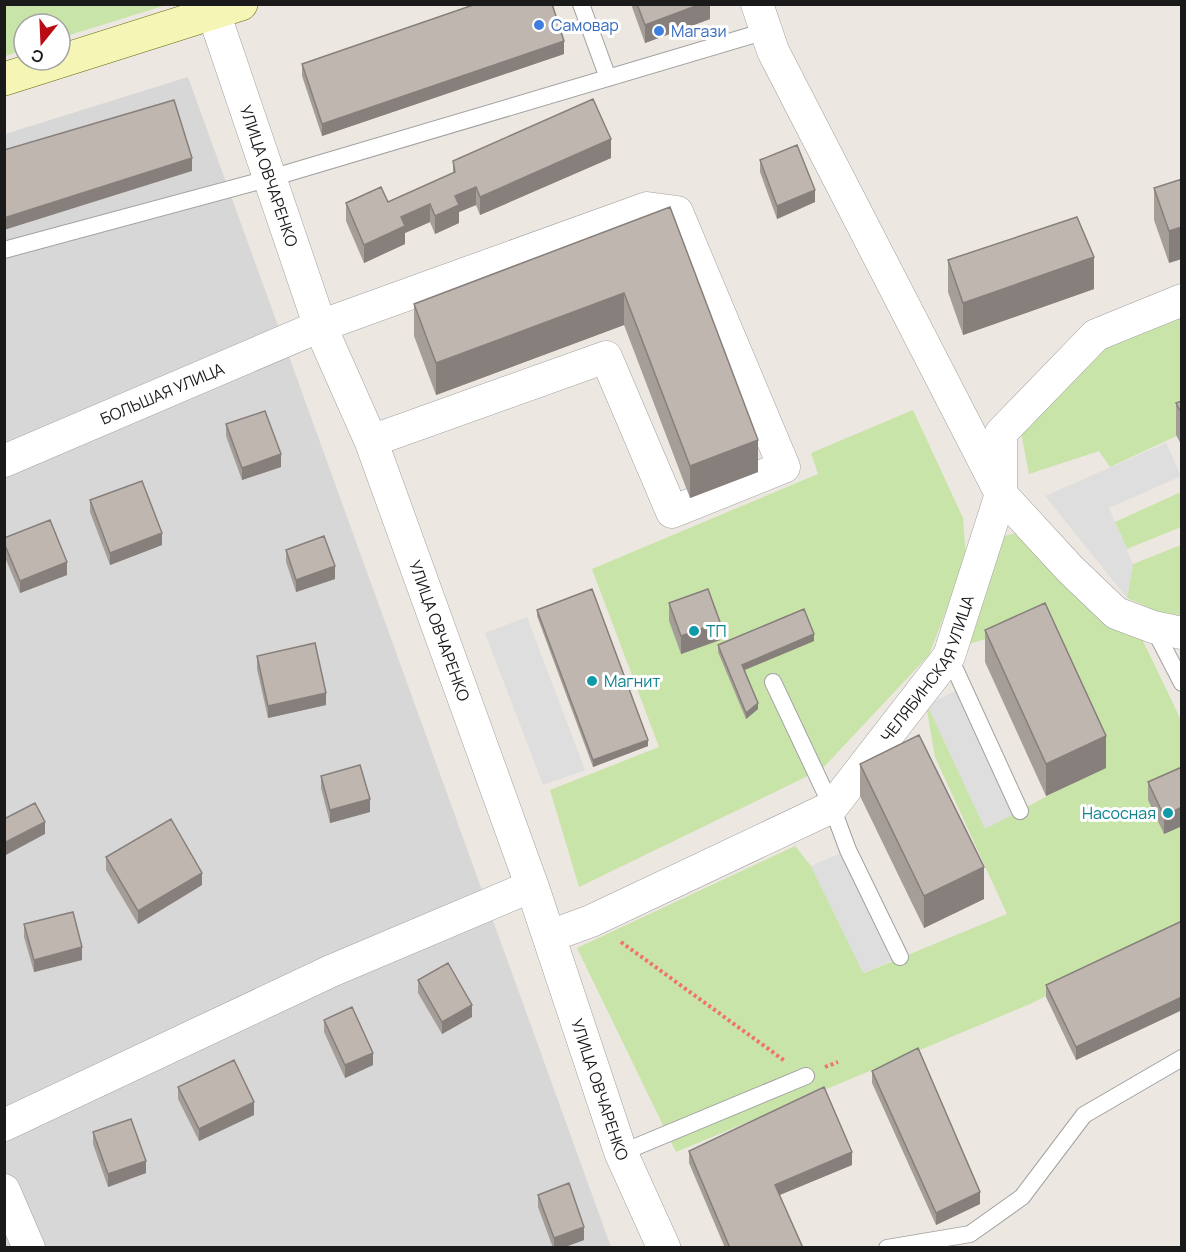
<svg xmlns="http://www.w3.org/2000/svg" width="1186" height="1252" font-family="Manrope,sans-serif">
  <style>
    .residential { fill: #d8d7d7 }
    .grass { fill: #c9e4a8 }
    .parking { fill: #dedede }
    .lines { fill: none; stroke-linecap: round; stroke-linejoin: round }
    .service-casing { stroke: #a1a1a1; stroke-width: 18 }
    .minor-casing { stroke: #a1a1a1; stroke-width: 33 }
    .tertiary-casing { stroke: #a1a1a1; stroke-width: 34 }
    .secondary-casing { stroke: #64690a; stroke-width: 34 }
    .path { stroke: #f1726b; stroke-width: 4; stroke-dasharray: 3 3; stroke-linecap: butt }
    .service { stroke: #fff; stroke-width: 16 }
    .minor { stroke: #fff; stroke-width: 32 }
    .tertiary { stroke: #fff; stroke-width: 33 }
    .secondary { stroke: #f5f5b5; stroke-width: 33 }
    .wall { fill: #a59d97 }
    .shaded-wall { fill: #867f7b }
    .building { fill: #c0b6b0; stroke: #867f7b; stroke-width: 1.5 }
    .shop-dot { fill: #3f7fe0; stroke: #fff; stroke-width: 2 }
    .culture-dot { fill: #0f9aa8; stroke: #fff; stroke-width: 2 }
    .labels { text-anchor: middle; stroke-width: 6; stroke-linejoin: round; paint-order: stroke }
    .shop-label { font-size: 16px; fill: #366cbe; stroke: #fff; text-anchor: start }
    .street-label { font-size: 16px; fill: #1a1a1a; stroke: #fff }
    .culture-label { font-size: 16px; fill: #0d838f; stroke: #fff; text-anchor: start }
  </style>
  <rect width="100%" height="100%" fill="#ece7e0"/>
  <!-- residential -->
  <path class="residential" d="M188,77L611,1247L5,1248V134Z"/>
  <!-- grass -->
  <path class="grass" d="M5,4H166V5L60,38V24H24V50L5,56Z
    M1181,314V434L1110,467L1099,451L1029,474L1020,427L1107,340Z
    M913,410L963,518L966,559L929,655L822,769L579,887L550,790L659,747L592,569L818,474L811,453Z
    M1181,492V527L1127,549L1115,522Z
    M1016,533L1142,639L1181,720V929L1030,1004L676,1152L577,948L795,846L811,866L864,973L1007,914L935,757L926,705L1020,811L1101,766L1036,624L962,646L1000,537Z
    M1181,545V615L1161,613L1127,598L1133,564Z"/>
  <!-- parking -->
  <path class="parking" d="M1166,443L1181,476L1109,508L1133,564L1127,598L1045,496Z
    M527,617L585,770L543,785L485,633Z
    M963,687L1020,811L985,829L927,705Z
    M848,850L900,957L863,973L811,866Z"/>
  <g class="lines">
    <!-- service casing -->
    <g class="service-casing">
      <path id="service" d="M581,4L608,78
        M4,250L271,178L766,31
        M1153,627L1182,683
        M949,656L1020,811
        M773,682L832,807L848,850L900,957
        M621,1153L806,1076
        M887,1248L970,1234L1022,1197L1084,1115L1182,1058"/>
    </g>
    <!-- minor casing -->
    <g class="minor-casing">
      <g id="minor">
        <path d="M757,4L773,51L1001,494L1070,569L1116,613L1153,627L1182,633"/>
        <path id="s1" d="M4,461L320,326L647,208L677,212L784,467L672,512L606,357L371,441"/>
        <path id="s2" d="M550,936L591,921L832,807L949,656L1001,494V433L1096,335L1182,300"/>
        <path d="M4,1125L331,971L532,886"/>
        <path d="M4,1190L29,1248"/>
      </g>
    </g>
    <!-- tertiary casing -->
    <g class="tertiary-casing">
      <g id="tertiary">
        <path id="s3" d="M214,14L320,326L371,441L532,886L621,1153L664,1248"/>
      </g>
    </g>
    <!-- secondary casing -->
    <g class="secondary-casing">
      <path id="secondary" d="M4,79L241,4"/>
    </g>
    <!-- path -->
    <path class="path" d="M621,942L785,1061
      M825,1067L838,1062"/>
    <!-- service -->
    <use href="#service" class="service"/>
    <!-- minor -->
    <use href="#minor" class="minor"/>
    <!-- tertiary -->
    <use href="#tertiary" class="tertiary"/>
    <!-- secondary -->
    <use href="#secondary" class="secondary"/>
  </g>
  <!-- wall -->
  <path class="wall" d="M631,4H710V19L645,43Z
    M564,54L322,136L302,76V64Z
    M611,158L480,215L476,205L459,212V223L435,234L430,222L405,233V244L364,263L346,221V203L388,202L453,173V161Z
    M760,160L815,202L777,219L760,172Z
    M1182,179L1169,263L1154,220V188Z
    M670,207L758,472L690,498L624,325L436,395L414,336V304Z
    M948,260L1094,289L963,335L948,292Z
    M1182,401V446L1176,435V403Z
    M226,424L281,467L242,480L226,436Z
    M90,500L162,545L110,565L90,512Z
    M4,538L67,575L20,593L4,555Z
    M286,550L335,579L296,592L286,562Z
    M669,603L720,640L681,654L669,621Z
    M537,610L648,746L593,767L537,616Z
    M985,630L1106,768L1046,796L985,662Z
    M814,641L745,670L758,709L746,719L718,652V645Z
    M257,656L326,705L268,718L257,669Z
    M860,764L984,899L924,928L860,796Z
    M1182,767V826L1164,834L1148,800V782Z
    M321,776L370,812L330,823L321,788Z
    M106,857L202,885L138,924L106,870Z
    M1182,921V1010L1076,1060L1046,997V985Z
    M24,924L82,960L34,972L24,937Z
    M418,980L472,1017L442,1034L418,993Z
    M324,1020L373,1065L345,1078L324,1032Z
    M872,1071L980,1204L936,1225L872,1083Z
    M178,1087L254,1115L199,1141L178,1099Z
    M93,1132L146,1173L108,1187L93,1144Z
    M689,1151L852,1165L779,1195L803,1248H725L689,1163Z
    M538,1195L584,1240L562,1248H553L538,1207Z"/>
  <!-- shaded-wall -->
  <path class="shaded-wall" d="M701,4H710V19L645,43V25Z
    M564,41V54L322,136V124Z
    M611,139V158L480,215V197Z
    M192,158V171L4,230V218Z
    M476,187V205L459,212V223L435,234V216L455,196Z
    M815,190V202L777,219V206Z
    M430,204V222L405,233V244L364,263V245L401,217Z
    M1182,227V259L1169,263V231Z
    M1094,257V289L963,335V303Z
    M624,293V325L436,395V363Z
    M758,440V472L690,498V466Z
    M281,454V467L242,480V468Z
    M162,533V545L110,565V553Z
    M67,562V575L20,593V581Z
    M335,566V579L296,592V580Z
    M720,622V640L681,654V636Z
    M814,634V641L742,671V665Z
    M4,651H6V663H4Z
    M326,693V705L268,718V706Z
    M758,703V709L746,719V713Z
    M1106,736V768L1046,796V764Z
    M648,740V746L593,767V760Z
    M370,799V812L330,823V810Z
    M1182,807V826L1164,834V816Z
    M45,822V834L4,856V843Z
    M984,867V899L924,928V896Z
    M202,873V885L138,924V911Z
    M82,947V960L34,972V960Z
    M1182,997V1010L1076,1060V1047Z
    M472,1005V1017L442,1034V1022Z
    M373,1053V1065L345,1078V1065Z
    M254,1102V1115L199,1141V1129Z
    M852,1152V1165L775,1197V1185Z
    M146,1161V1173L108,1187V1174Z
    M980,1192V1204L936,1225V1213Z
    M584,1227V1240L562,1248H554V1238Z"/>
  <!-- building -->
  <path class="building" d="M476,4H552L564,41L322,124L302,64Z
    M637,4H701L645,25Z
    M593,99L611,139L480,197L476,187L455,196L459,205L435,216L430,204L401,217L405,226L364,245L346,203L381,187L388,202L455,172L453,161Z
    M174,100L192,158L4,218V150Z
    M797,145L815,190L777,206L760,160Z
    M1182,179V227L1169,231L1154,188Z
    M670,207L758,440L690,466L624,293L436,363L414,304Z
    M1077,217L1094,257L963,303L948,260Z
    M1182,401V414L1176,403Z
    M265,411L281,454L242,468L226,424Z
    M142,481L162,533L110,553L90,500Z
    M50,520L67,562L20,581L4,543V538Z
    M324,536L335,566L296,580L286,550Z
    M592,589L648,740L593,760L537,610Z
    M708,589L720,622L681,636L669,603Z
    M1045,603L1106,736L1046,764L985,630Z
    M804,609L814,634L742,665L758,703L746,713L718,645Z
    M315,643L326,693L268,706L257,656Z
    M919,735L984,867L924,896L860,764Z
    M360,765L370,799L330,810L321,776Z
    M1182,767V807L1164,816L1148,782Z
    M35,803L45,822L4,843V819Z
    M171,819L202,873L138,911L106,857Z
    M73,912L82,947L34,960L24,924Z
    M1182,921V997L1076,1047L1046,985Z
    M448,963L472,1005L442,1022L418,980Z
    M352,1007L373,1053L345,1065L324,1020Z
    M918,1048L980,1192L936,1213L872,1071Z
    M234,1060L254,1102L199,1129L178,1087Z
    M824,1087L852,1152L775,1185L803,1248H730L689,1151Z
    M131,1119L146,1161L108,1174L93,1132Z
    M569,1183L584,1227L554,1238L538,1195Z"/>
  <!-- markers -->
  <g class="shop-dot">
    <circle cx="539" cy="25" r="6"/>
    <circle cx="659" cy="31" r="6"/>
  </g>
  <g class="culture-dot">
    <circle cx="694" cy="631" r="6"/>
    <circle cx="592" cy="681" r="6"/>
    <circle cx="1168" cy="813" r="6"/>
  </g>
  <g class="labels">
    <!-- shop labels -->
    <g class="shop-label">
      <text x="551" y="31">Самовар</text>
      <text x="671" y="37">Магази</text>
    </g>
    <!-- street labels -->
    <g class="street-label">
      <text dy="6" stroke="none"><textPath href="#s3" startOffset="171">УЛИЦА ОВЧАРЕНКО</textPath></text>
      <text dy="6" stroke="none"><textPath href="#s1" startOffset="172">БОЛЬШАЯ УЛИЦА</textPath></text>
      <text dy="6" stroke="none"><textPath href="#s3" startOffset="657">УЛИЦА ОВЧАРЕНКО</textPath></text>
      <text dy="6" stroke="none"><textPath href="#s2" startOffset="480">ЧЕЛЯБИНСКАЯ УЛИЦА</textPath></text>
      <text dy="6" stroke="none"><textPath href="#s3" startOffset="1143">УЛИЦА ОВЧАРЕНКО</textPath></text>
    </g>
    <!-- culture labels -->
    <g class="culture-label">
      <text x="706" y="637">ТП</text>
      <text x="604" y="687">Магнит</text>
      <text x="1156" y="819" text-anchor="end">Насосная</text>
    </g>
  </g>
  <!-- border -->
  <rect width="1186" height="1252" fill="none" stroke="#1a1a1a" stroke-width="12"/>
  <!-- north arrow -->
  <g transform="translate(42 42) rotate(198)"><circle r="28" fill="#ffffff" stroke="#a3a3a3" stroke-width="1.5"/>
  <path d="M0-4.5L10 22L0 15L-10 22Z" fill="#ba0b14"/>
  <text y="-9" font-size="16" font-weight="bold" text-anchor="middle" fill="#1a1a1a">С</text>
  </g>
</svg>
